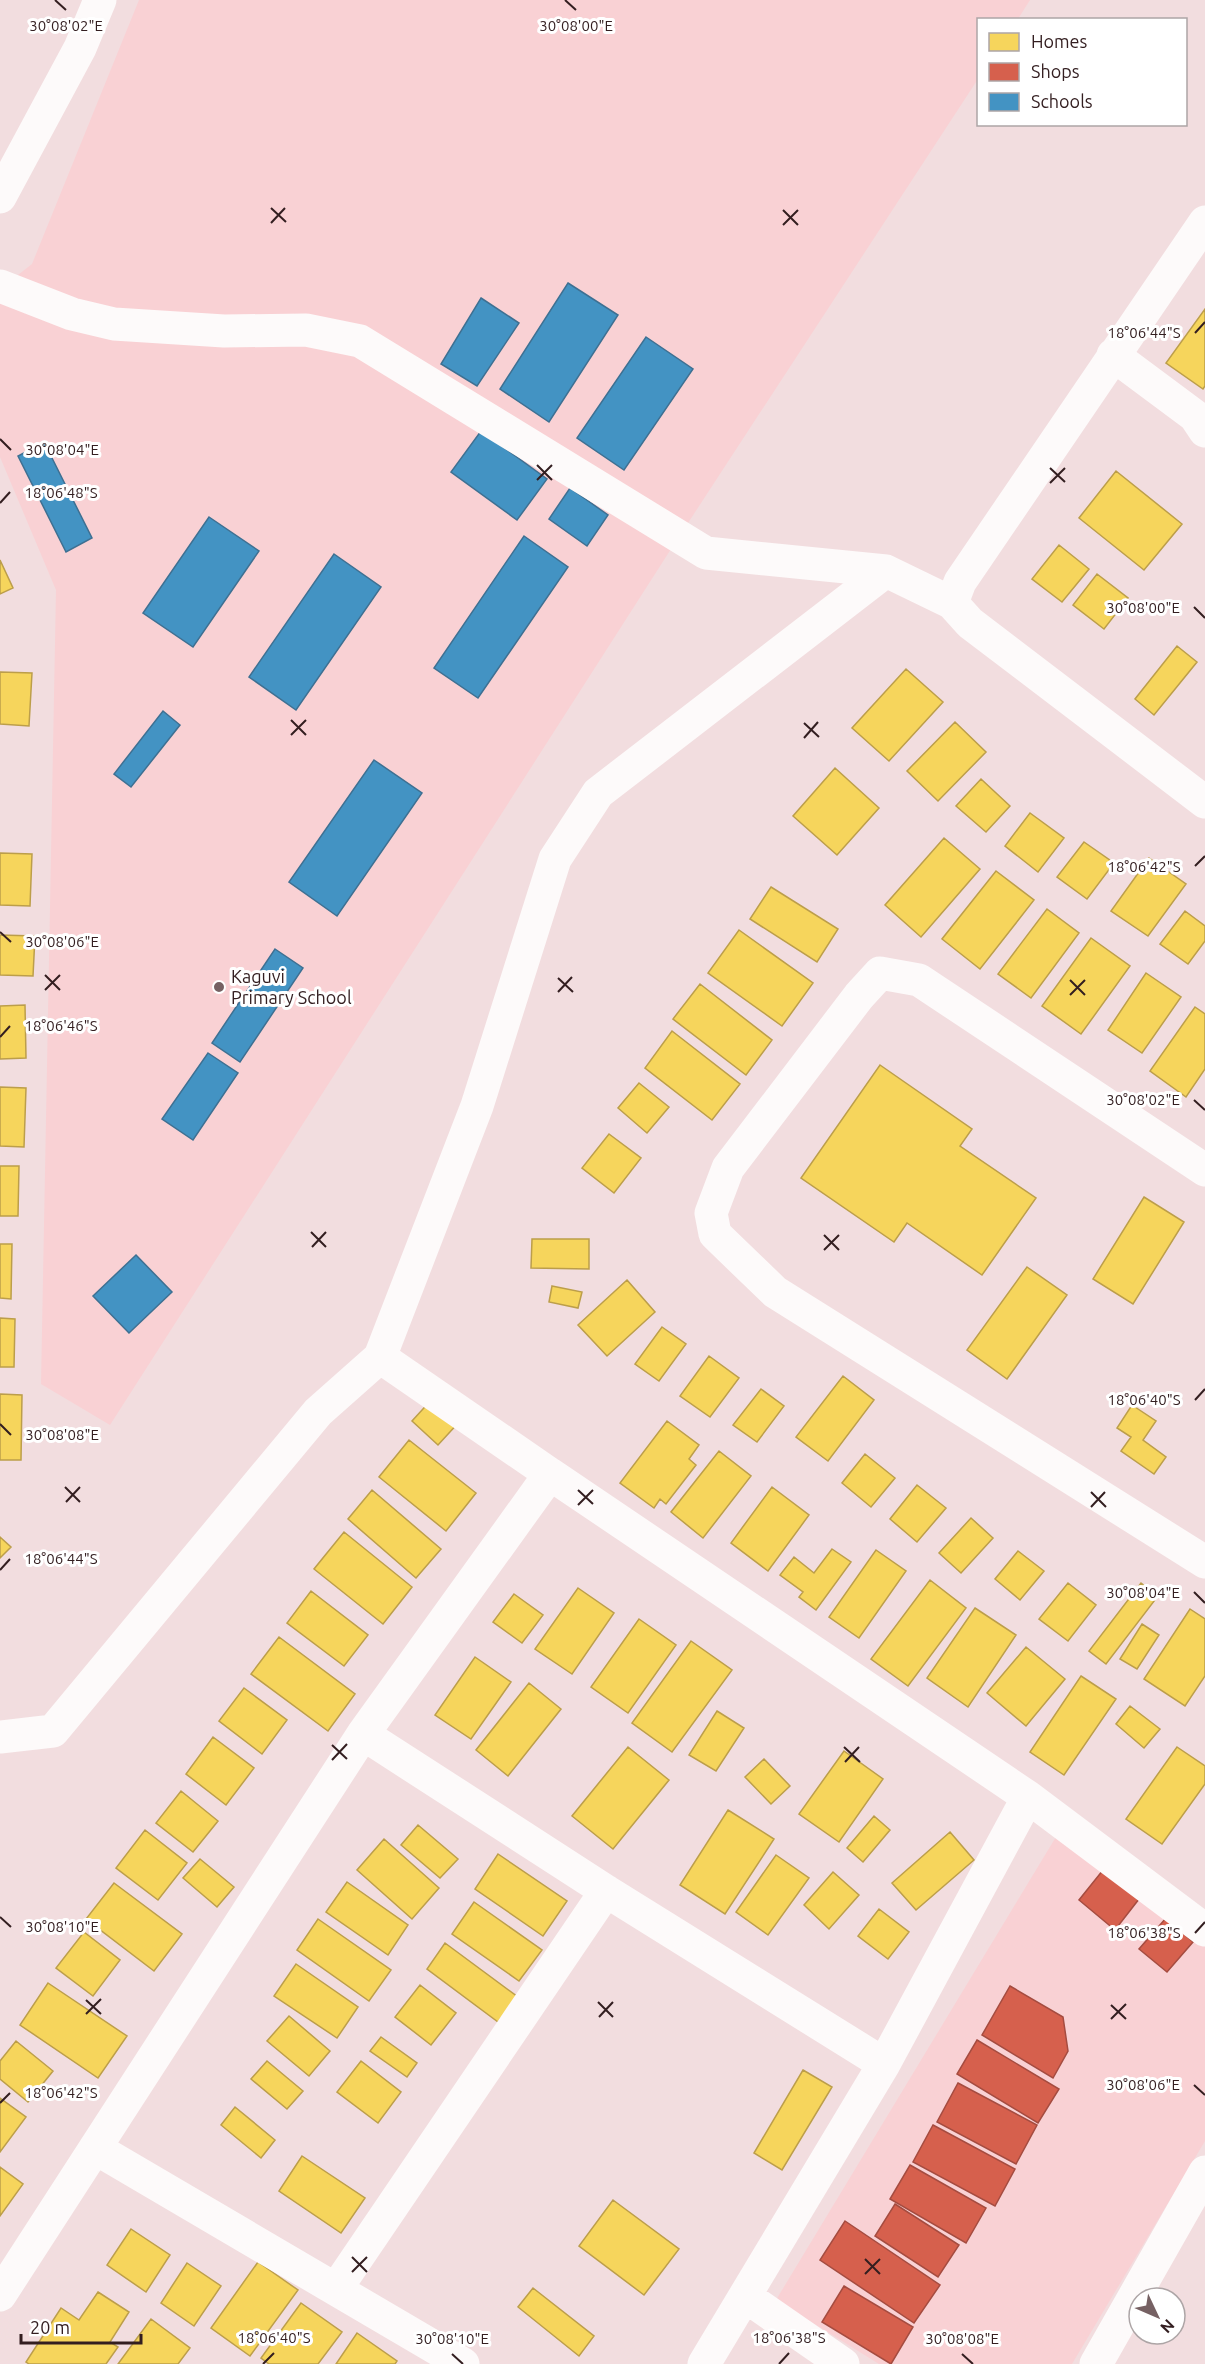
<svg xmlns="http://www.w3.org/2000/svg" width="1205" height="2364" font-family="Ubuntu,sans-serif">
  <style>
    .built { fill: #f9d1d4 }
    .homes { fill: #f6d55c; stroke: #bc9e4a; stroke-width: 1.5 }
    .shops { fill: #d6604d; stroke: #a54c40; stroke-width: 1.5 }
    .schools { fill: #4393c3; stroke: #3e7092; stroke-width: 1.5 }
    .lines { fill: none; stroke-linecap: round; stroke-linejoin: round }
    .minor { stroke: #fdfafa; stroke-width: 33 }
    .tertiary { stroke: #fdfafa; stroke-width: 33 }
    .ticks { fill: none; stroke: #331e20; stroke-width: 2 }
    .poi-dot { fill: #766163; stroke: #fff; stroke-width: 2 }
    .labels { text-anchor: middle; stroke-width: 6; stroke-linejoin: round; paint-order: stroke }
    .poi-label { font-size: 18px; fill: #331e20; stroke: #fff; text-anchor: start }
    .ticks-label { font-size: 15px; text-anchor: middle; fill: #331e20; stroke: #fff; stroke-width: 6; stroke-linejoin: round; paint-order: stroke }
  </style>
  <rect width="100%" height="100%" fill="#f2dddf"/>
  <!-- built -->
  <path class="built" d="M139,0H1030L1018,19L978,20V79L671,549L110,1425L41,1384L56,590L0,457V289L32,264Z
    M1065,1822L1205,1924V2141L1072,2364H879L776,2300Z"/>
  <!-- homes -->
  <path class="homes" d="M1205,309V386L1203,389L1166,363Z
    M1116,471L1182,524L1144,570L1079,518Z
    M1059,545L1089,569L1062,602L1032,579Z
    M0,560L13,588L0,594Z
    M1097,574L1128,598L1104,629L1073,605Z
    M1177,646L1197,662L1154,715L1135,699Z
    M906,669L943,702L889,761L852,728Z
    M0,672L32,673L29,726L0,724Z
    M955,722L986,752L938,801L907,771Z
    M835,768L879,808L837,855L793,816Z
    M981,779L1010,806L986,832L956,806Z
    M1030,813L1064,838L1038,872L1005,846Z
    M944,838L980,869L921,937L885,905Z
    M1084,842L1114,863L1087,899L1057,877Z
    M0,853L32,854L30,906L0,905Z
    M1149,858L1186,884L1148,936L1111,911Z
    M996,871L1034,900L980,969L942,939Z
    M771,887L838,929L817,962L750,919Z
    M1047,909L1079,933L1031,998L998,974Z
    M1185,911L1205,926V941L1188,964L1160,944Z
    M739,930L813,983L782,1026L708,973Z
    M0,935L35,936L33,976L0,975Z
    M1091,938L1130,966L1081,1034L1042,1006Z
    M1146,973L1181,997L1142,1053L1108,1030Z
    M700,984L772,1040L746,1075L673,1019Z
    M25,1005L26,1058L0,1059V1006Z
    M1195,1007L1205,1014V1069L1186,1097L1150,1071Z
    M672,1031L740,1084L712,1120L645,1068Z
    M880,1065L972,1129L960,1146L1036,1198L982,1275L907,1223L894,1242L801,1178Z
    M639,1083L669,1107L647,1133L618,1108Z
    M0,1087L26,1088L24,1147L0,1146Z
    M609,1134L641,1158L614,1193L582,1168Z
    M0,1166H19L18,1216H0Z
    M1144,1197L1184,1222L1133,1304L1093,1279Z
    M532,1239H589V1269L531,1268Z
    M0,1244H12L11,1299L0,1298Z
    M1027,1267L1067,1295L1007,1379L967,1350Z
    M627,1280L655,1312L607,1356L578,1325Z
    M552,1286L582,1292L578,1308L549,1302Z
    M0,1318L15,1319L14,1367H0Z
    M662,1327L686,1344L659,1381L635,1364Z
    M709,1356L739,1378L710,1417L680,1396Z
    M843,1376L874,1400L828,1461L796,1437Z
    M761,1389L784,1406L757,1442L733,1425Z
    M0,1394L22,1395L21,1460H0Z
    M433,1398L460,1421L438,1445L412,1421Z
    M1132,1405L1156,1421L1143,1440L1166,1457L1154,1474L1121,1451L1131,1437L1117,1428Z
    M667,1421L699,1445L689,1459L696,1465L666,1504L660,1499L654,1508L620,1483Z
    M409,1440L476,1493L446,1531L379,1477Z
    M719,1451L751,1476L703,1538L671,1512Z
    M865,1454L895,1478L871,1507L842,1483Z
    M917,1485L946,1508L917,1542L890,1519Z
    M772,1487L809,1515L768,1571L731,1543Z
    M372,1490L441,1549L416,1578L348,1519Z
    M971,1518L993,1538L961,1573L939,1553Z
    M344,1532L412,1587L383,1624L314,1569Z
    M0,1537L11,1547L0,1558Z
    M832,1549L851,1562L816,1610L799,1597L803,1592L780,1575L794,1557L814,1573Z
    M876,1550L906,1571L859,1638L829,1617Z
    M1018,1551L1044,1571L1020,1600L995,1579Z
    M930,1580L966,1608L908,1686L871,1659Z
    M1068,1583L1096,1605L1068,1641L1039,1619Z
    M1141,1583L1158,1596L1106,1664L1089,1651Z
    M578,1588L614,1613L572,1674L535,1649Z
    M311,1591L368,1635L344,1666L287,1623Z
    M514,1594L543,1615L522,1643L493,1622Z
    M975,1608L1016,1635L968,1707L927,1678Z
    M1190,1609L1205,1619V1676L1185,1706L1144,1679Z
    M639,1619L676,1645L628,1713L591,1687Z
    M1142,1624L1159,1635L1137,1669L1120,1659Z
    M279,1637L355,1694L328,1731L251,1674Z
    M691,1641L732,1670L672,1752L632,1723Z
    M1026,1647L1065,1679L1026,1726L987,1693Z
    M475,1657L511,1682L471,1739L435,1715Z
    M1081,1676L1116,1699L1064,1775L1030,1752Z
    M529,1683L561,1709L508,1776L476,1750Z
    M244,1688L287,1720L262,1754L219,1721Z
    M1130,1706L1160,1729L1144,1748L1116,1724Z
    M717,1711L744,1728L716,1771L689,1755Z
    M213,1737L254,1768L226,1805L186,1774Z
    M628,1747L669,1780L613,1849L572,1816Z
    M1177,1747L1205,1766V1784L1162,1844L1126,1819Z
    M844,1751L883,1779L839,1842L799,1814Z
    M764,1759L790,1786L771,1804L745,1777Z
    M181,1791L218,1821L193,1852L156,1823Z
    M728,1810L774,1839L725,1914L680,1885Z
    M874,1816L890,1830L863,1862L847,1848Z
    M418,1825L458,1859L440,1878L401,1845Z
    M145,1830L187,1863L158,1900L116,1868Z
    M950,1832L974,1860L916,1910L892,1883Z
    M384,1839L439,1888L412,1919L357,1870Z
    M498,1854L567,1901L543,1936L475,1889Z
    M776,1855L809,1878L768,1935L736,1912Z
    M200,1859L234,1887L217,1907L183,1878Z
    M833,1872L859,1895L829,1929L804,1905Z
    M347,1882L408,1925L388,1955L326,1912Z
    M114,1883L182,1934L154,1971L86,1919Z
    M474,1902L542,1950L519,1981L452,1934Z
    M879,1909L909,1932L888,1959L858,1936Z
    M318,1919L391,1970L369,2001L297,1950Z
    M84,1932L120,1960L93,1996L56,1968Z
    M445,1943L518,1997L498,2022L427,1969Z
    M296,1964L358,2007L337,2038L274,1996Z
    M48,1983L127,2036L98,2078L20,2025Z
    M420,1985L456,2013L431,2045L395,2017Z
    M289,2016L330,2051L309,2076L267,2041Z
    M381,2037L417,2063L407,2077L370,2051Z
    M16,2041L53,2071L28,2102L0,2079V2061Z
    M267,2061L303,2091L287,2109L251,2079Z
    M361,2061L401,2092L378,2123L337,2092Z
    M803,2070L832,2087L782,2170L754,2153Z
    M0,2098L26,2117L0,2152Z
    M235,2107L275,2140L261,2158L221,2125Z
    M302,2156L365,2198L341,2233L279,2191Z
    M0,2167L23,2184L0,2216Z
    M613,2200L679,2249L644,2295L579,2246Z
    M131,2229L170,2255L146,2292L107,2265Z
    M258,2262L298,2290L250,2356L211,2328Z
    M187,2263L221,2286L194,2326L161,2303Z
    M533,2288L594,2336L579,2356L518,2307Z
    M98,2292L129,2312L110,2342L118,2347L106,2364H29L26,2362L61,2308L79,2320Z
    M301,2303L342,2332L318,2364H269L261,2358Z
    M151,2319L190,2348L178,2364H118Z
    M357,2333L397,2361L395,2364H336Z"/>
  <!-- shops -->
  <path class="shops" d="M1103,1870L1139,1899L1115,1930L1079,1900Z
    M1166,1918L1193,1942L1167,1972L1139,1949Z
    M1010,1986L1063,2017L1068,2051L1053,2078L982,2035Z
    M977,2040L1059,2089L1038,2123L957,2074Z
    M958,2083L1037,2125L1016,2164L937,2122Z
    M933,2125L1015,2169L995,2206L913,2162Z
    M910,2165L986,2208L966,2243L890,2199Z
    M895,2204L959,2245L938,2277L875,2236Z
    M845,2221L940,2285L914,2323L820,2260Z
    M844,2286L913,2327L891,2364L822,2322Z"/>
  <!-- schools -->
  <path class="schools" d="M568,283L618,315L549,422L500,389Z
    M481,298L519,323L477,386L441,364Z
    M646,337L693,369L624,470L577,438Z
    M481,431L547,479L517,520L451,472Z
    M44,442L92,538L66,552L18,456Z
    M570,488L608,515L587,546L549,519Z
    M209,517L259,551L193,647L143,613Z
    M524,536L568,567L478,698L434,668Z
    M334,554L381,587L296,710L249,677Z
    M163,711L180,725L131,787L114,774Z
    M374,760L422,793L337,916L289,882Z
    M275,949L303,968L240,1062L212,1043Z
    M208,1053L238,1073L193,1140L162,1119Z
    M136,1255L172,1292L129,1333L93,1296Z"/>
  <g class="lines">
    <!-- minor -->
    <path class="minor" d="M0,197L80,48L100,0
      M0,286L72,314L114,324L224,331L306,330L360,341L706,553L886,571L952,603L970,623L1205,802
      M1113,355L1195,416L1205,431
      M952,603L960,582L1205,222
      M1205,1170L919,980L880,973L859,996L728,1168L711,1213L715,1234L775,1292L1205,1562
      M380,1357L477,1106L555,859L598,793L886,571
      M363,1734L606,1891L884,2064
      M0,1737L53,1731L318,1412L380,1357L550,1474
      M95,2148L463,2364
      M336,2289L606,1891
      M0,2295L363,1734L550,1474L1028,1797L1205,1930
      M745,2296L843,2364
      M704,2364L884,2064L1028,1797"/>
    <!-- tertiary -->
    <path class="tertiary" d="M1096,2364L1205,2172"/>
  </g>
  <!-- ticks -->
  <path class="ticks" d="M55,0L66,10M565,0L576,10M271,208L286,222M783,210L798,225M271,223L285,208M783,225L798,210M1195,333L1205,322M0,439L11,450M537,465L552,480M1050,468L1065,482M537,480L552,465M1050,483L1065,468M0,503L10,492M1194,607L1205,618M291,720L306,735M804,723L819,737M291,735L306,720M804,738L818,722M1195,866L1205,856M0,932L11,942M45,975L60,990M558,978L573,992M1070,980L1085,995M45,990L60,975M558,992L572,977M1070,995L1085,980M0,1037L10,1026M1194,1100L1205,1110M311,1232L326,1247M824,1235L839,1250M312,1247L326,1232M824,1250L839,1235M1195,1400L1205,1389M0,1424L11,1435M65,1487L80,1502M578,1490L593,1504M1091,1492L1106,1507M66,1502L80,1487M578,1505L593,1490M1091,1507L1105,1492M0,1570L10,1559M1194,1592L1205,1603M332,1745L347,1759M844,1747L860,1762M332,1760L347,1744M845,1762L859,1747M0,1917L11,1927M1195,1933L1205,1922M86,2000L101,2014M598,2002L613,2017M1111,2005L1126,2019M86,2014L101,1999M599,2017L613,2002M1111,2019L1126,2004M1194,2085L1205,2095M0,2103L10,2093M352,2257L367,2272M865,2259L880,2274M352,2272L367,2257M865,2274L880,2259M452,2354L463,2364M962,2354L973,2364M263,2364L274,2353M779,2364L789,2353"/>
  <!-- markers -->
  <circle class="poi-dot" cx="219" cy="987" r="6"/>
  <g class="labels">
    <!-- poi labels -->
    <g class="poi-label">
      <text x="231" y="983">Kaguvi<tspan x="231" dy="21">Primary School</tspan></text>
    </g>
  </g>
  <g class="ticks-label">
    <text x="576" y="31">30°08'00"E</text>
    <text x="66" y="31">30°08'02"E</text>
    <text x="1144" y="338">18°06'44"S</text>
    <text x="62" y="455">30°08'04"E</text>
    <text x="61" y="498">18°06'48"S</text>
    <text x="1143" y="613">30°08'00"E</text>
    <text x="1144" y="872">18°06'42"S</text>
    <text x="62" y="947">30°08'06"E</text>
    <text x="61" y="1031">18°06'46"S</text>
    <text x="1143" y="1105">30°08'02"E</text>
    <text x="1144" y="1405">18°06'40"S</text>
    <text x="62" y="1440">30°08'08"E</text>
    <text x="61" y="1564">18°06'44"S</text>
    <text x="1143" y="1598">30°08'04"E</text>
    <text x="62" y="1932">30°08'10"E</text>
    <text x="1144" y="1938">18°06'38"S</text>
    <text x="1143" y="2090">30°08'06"E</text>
    <text x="61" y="2098">18°06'42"S</text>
    <text x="274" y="2343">18°06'40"S</text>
    <text x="789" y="2343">18°06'38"S</text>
    <text x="452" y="2344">30°08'10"E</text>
    <text x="962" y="2344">30°08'08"E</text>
  </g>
  <!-- legend -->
  <rect x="977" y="18" width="210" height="108" fill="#ffffff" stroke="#ada5a6" stroke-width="1.5"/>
  <rect x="989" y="33" width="30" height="18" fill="#f6d55c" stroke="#ada5a6" stroke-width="1.5"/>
  <text x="1031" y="48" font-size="18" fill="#331e20">Homes</text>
  <rect x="989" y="63" width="30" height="18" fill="#d6604d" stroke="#ada5a6" stroke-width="1.5"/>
  <text x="1031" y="78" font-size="18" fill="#331e20">Shops</text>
  <rect x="989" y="93" width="30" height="18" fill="#4393c3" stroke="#ada5a6" stroke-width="1.5"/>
  <text x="1031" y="108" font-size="18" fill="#331e20">Schools</text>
  <!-- north arrow -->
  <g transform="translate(1157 2316) rotate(134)"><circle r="28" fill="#ffffff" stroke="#ada5a6" stroke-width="1.5"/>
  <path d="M0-4.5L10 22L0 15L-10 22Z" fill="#766163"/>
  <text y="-9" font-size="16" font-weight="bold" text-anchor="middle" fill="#331e20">N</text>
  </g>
  <!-- scale -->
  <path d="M21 2334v9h120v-9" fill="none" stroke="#331e20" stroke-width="3"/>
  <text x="30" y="2334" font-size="18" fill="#331e20" stroke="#ffffff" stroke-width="4.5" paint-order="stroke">20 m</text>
</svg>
